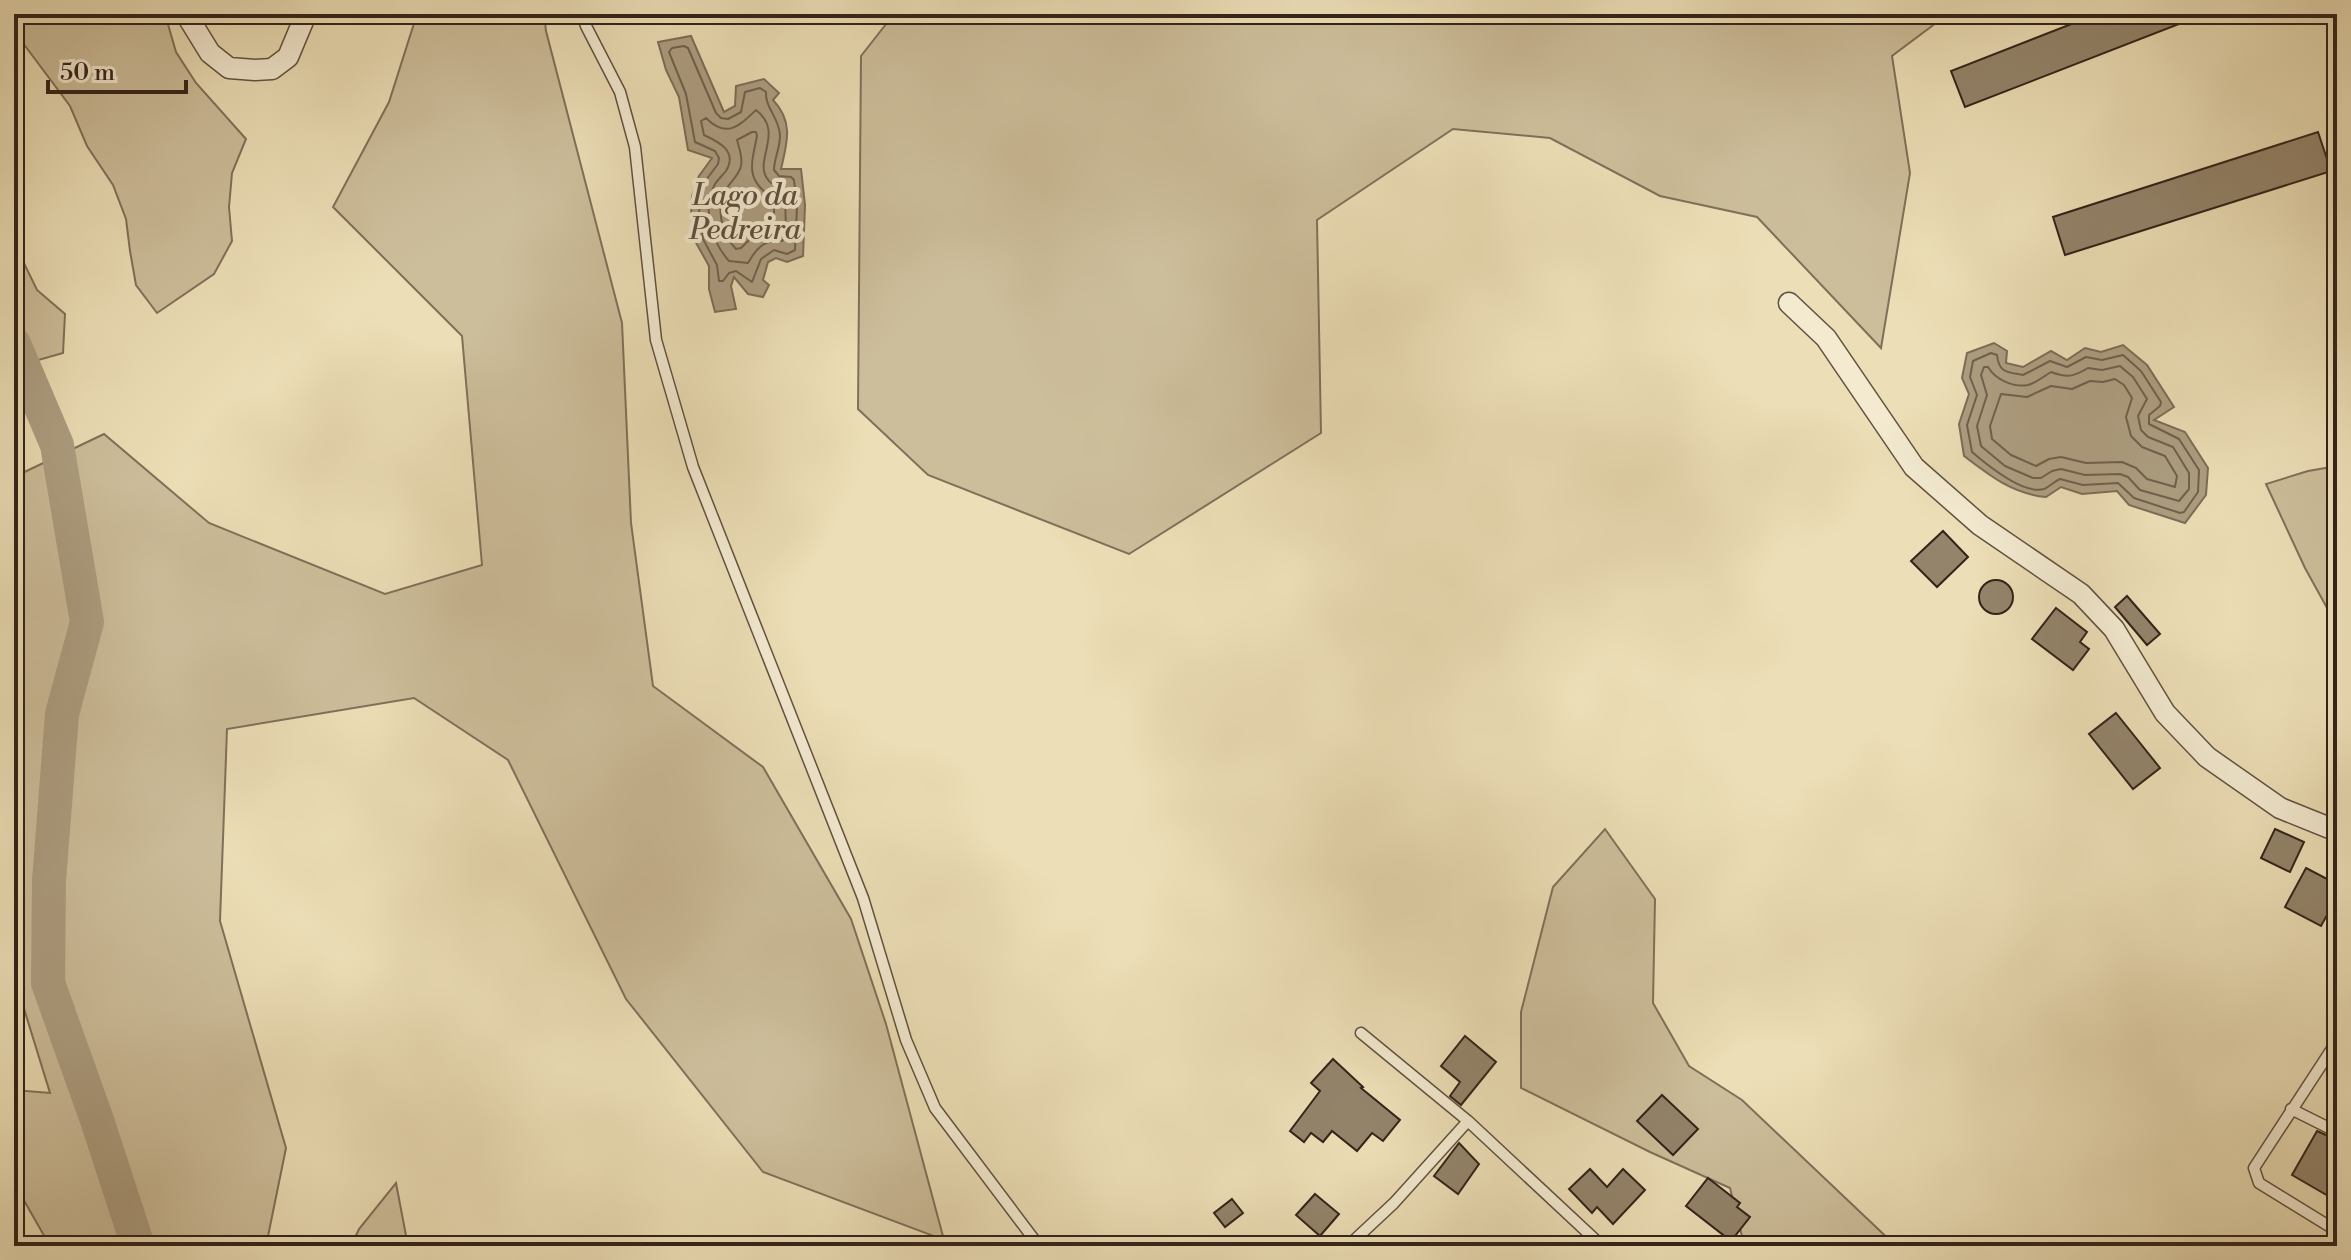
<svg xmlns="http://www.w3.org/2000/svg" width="2351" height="1260" font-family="'Libre Bodoni',serif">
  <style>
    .green { fill: #cdbe9b; stroke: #80705a; stroke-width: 2 }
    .water { fill: #ad9e81; stroke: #7c6d57; stroke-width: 2 }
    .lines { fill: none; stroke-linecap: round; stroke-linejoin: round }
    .shore { stroke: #70604d; stroke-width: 2 }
    .river { stroke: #ad9e81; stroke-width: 34 }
    .building { fill: #93846b; stroke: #332319; stroke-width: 2 }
    .lane-casing { stroke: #615240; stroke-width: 13 }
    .street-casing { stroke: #615240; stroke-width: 23 }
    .lane { stroke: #f3ead0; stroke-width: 10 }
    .street { stroke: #f3ead0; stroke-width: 20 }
    .labels { text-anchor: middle; stroke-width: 8; stroke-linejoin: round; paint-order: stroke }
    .water-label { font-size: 30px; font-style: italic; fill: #5e4e3d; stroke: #f3ead0 }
  </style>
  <rect width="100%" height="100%" fill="#ecdeb6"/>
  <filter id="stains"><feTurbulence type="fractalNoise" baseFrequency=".0025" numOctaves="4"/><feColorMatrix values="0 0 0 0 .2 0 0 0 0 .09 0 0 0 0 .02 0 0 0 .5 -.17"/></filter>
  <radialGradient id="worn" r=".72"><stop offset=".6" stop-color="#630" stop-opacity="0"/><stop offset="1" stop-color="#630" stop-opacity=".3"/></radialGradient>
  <!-- green -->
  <path class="green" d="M14,14H165L176,52L196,83L246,139L232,173L229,207L232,241L214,274L157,313L136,285L130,251L126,219L113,185L87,146L70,106L14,31Z
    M417,14H544L546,31L622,323L631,523L653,686L763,767L851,919L886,1024L944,1240L763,1172L626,999L508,760L414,698L227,729L220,921L286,1148L266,1246H50L14,1183V1090L50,1093L17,986L14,985V477L104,434L209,523L385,594L482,565L462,336L333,207L389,102Z
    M894,14H1948L1892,56L1910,173L1881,348L1757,217L1660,196L1550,138L1453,129L1317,220L1321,433L1129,554L928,475L858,409L861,56Z
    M14,170L17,177L20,255L37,290L65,314L63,353L14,367Z
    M2337,466V626L2305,568L2266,484L2308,471Z
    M1605,829L1655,899L1653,1003L1689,1066L1742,1100L1896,1246H1748L1742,1236L1730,1188L1650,1152L1521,1088V1012L1553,887Z
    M396,1183L408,1246H351L359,1229Z"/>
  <!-- water -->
  <path class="water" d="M691,36L724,112L735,106L736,86L764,79L779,93L773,100C794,122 787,143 781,169H801L805,205L803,256L787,262L776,258L768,262L763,280L769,285L763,297L748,294L734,277L731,286L736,309L715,312L709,289V266L695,241L691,216L692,196L699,176L712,158L688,150L679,97L666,70L658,42Z
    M1994,343L2007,351L2006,363L2023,367L2051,351L2067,360L2085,348L2101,352L2123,345L2147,365L2174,407L2154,420L2185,432L2208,468L2206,495L2185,523L2129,505L2117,491L2082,494L2061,487L2046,497C2013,494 1990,476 1964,456L1959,424L1969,394L1962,378L1967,353Z"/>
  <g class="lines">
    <!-- shore -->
    <path class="shore" d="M684,46L688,48L716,113L721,118L728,119L741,112L745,92L760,88L766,92C765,108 780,119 780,136C780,148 774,159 774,170L779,176L791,177L794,180L797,206L795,250L787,254L774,250L761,259L752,282L736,271L729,273L723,281H719L717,265L703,239L699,215L700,197L706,180L718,164L719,158L715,151L695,142L686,94L669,52L672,48Z
      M756,110C786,133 751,162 769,181C773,186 780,187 785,190L786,237L782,241C764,239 756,249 748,263L729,261C712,242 702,210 714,186C717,180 722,176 726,171C738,151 719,142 704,135L701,121L706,118C727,139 739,126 756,110Z
      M752,132H756L757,136C751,166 745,180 774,199V225L751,238L741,248L736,249C721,234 715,206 727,188C732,180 739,175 741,166C743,157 739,148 737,140Z
      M1991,353L1997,355C1999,373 2007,372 2023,375L2050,361L2067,367L2086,357L2102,360L2123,355L2141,371L2161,402L2160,406L2149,415V424L2179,439L2199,470L2198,492L2184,512L2180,513L2134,498L2118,483L2083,485L2060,479C2055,481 2049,487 2044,489C2023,495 1986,464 1972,452L1967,425L1977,395L1970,377L1973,361Z
      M2120,366L2133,377L2147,399L2138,416L2141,430L2148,437L2173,447L2189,473V489L2179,501L2140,490L2128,477L2120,474L2085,475L2061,469L2052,471L2041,478H2033L2005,466L1981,446L1977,426L1987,395L1981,375L1984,367H1988C1995,379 2013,388 2028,385C2036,383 2044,376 2051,372C2067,378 2073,377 2088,368L2102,370Z
      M2115,379L2124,385L2132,398L2126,417L2131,436L2142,447L2165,456L2177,476L2175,487L2147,479L2136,468L2122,462L2086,463L2061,457L2049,459L2036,466L2011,455L1992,439L1990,426L2001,394L2027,397L2051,386L2072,389L2090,381L2103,382Z"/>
    <!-- river -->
    <path class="river" d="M14,344L57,445L87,622L62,714L49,881L48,983L97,1120L138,1246"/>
  </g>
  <!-- building -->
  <path class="building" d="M2097,14L2202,15L1965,107L1951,71Z
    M2318,132L2331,171L2065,255L2053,217Z
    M1943,531L1968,557L1937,587L1911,561Z
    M1979 597a17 17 0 1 1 34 0a17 17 0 1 1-34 0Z
    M2127,596L2160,634L2147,645L2115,607Z
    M2056,608L2087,632L2080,642L2089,649L2073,670L2032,639Z
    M2116,713L2160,768L2133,789L2089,734Z
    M2275,829L2304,842L2290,872L2261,858Z
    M2306,868L2337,884V897L2321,926L2285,907Z
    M1465,1036L1496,1062L1461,1105L1450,1096L1460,1082L1441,1066Z
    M1333,1059L1363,1087L1361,1088L1400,1120L1383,1141L1372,1133L1357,1151L1332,1131L1323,1142L1311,1133L1304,1142L1290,1131L1320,1091L1311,1083Z
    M1662,1095L1698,1129L1673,1155L1637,1121Z
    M2317,1131L2337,1140V1201L2292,1175Z
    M1459,1143L1479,1164L1458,1194L1434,1176Z
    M1590,1169L1607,1187L1623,1169L1645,1190L1613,1224L1597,1207L1592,1213L1569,1189Z
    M1708,1178L1740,1203L1737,1207L1750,1217L1731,1241L1686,1206Z
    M1315,1194L1339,1214L1320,1236L1296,1215Z
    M1232,1199L1243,1213L1225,1227L1214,1213Z"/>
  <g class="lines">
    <!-- lane casing -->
    <g class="lane-casing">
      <path id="lane" d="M582,14L586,26L620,92L635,147L656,340L693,467L863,898L906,1040L935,1108L1039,1246
        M1361,1033L1468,1121L1602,1246
        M2337,1041L2254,1168L2259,1183L2337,1231
        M2291,1109L2337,1132
        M1348,1246L1394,1203L1468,1121"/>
    </g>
    <!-- street casing -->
    <g class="street-casing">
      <path id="street" d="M186,14L210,53L229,68L255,70L272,69L288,57L306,14
        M1789,303L1826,338L1914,467L1980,525L2081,594L2114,629L2165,713L2207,757L2280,808L2337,831"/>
    </g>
    <!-- lane -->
    <use href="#lane" class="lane"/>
    <!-- street -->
    <use href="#street" class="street"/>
  </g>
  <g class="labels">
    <!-- water labels -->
    <g class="water-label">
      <text x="745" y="205">Lago da<tspan x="745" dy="34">Pedreira</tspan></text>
    </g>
  </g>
  <!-- margin -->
  <rect width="2351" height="1260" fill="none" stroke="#ecdeb6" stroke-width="48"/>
  <rect x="16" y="16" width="2319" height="1228" fill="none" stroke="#332319" stroke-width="4"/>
  <rect x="24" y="24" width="2303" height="1212" fill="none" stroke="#332319" stroke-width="2"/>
  <!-- scale -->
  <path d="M48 80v12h138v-12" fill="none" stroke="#332319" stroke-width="4"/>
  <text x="60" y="80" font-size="24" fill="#332319" stroke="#f3ead0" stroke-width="6" paint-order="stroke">50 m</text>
  <rect width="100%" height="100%" filter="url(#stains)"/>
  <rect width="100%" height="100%" fill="url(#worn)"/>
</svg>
